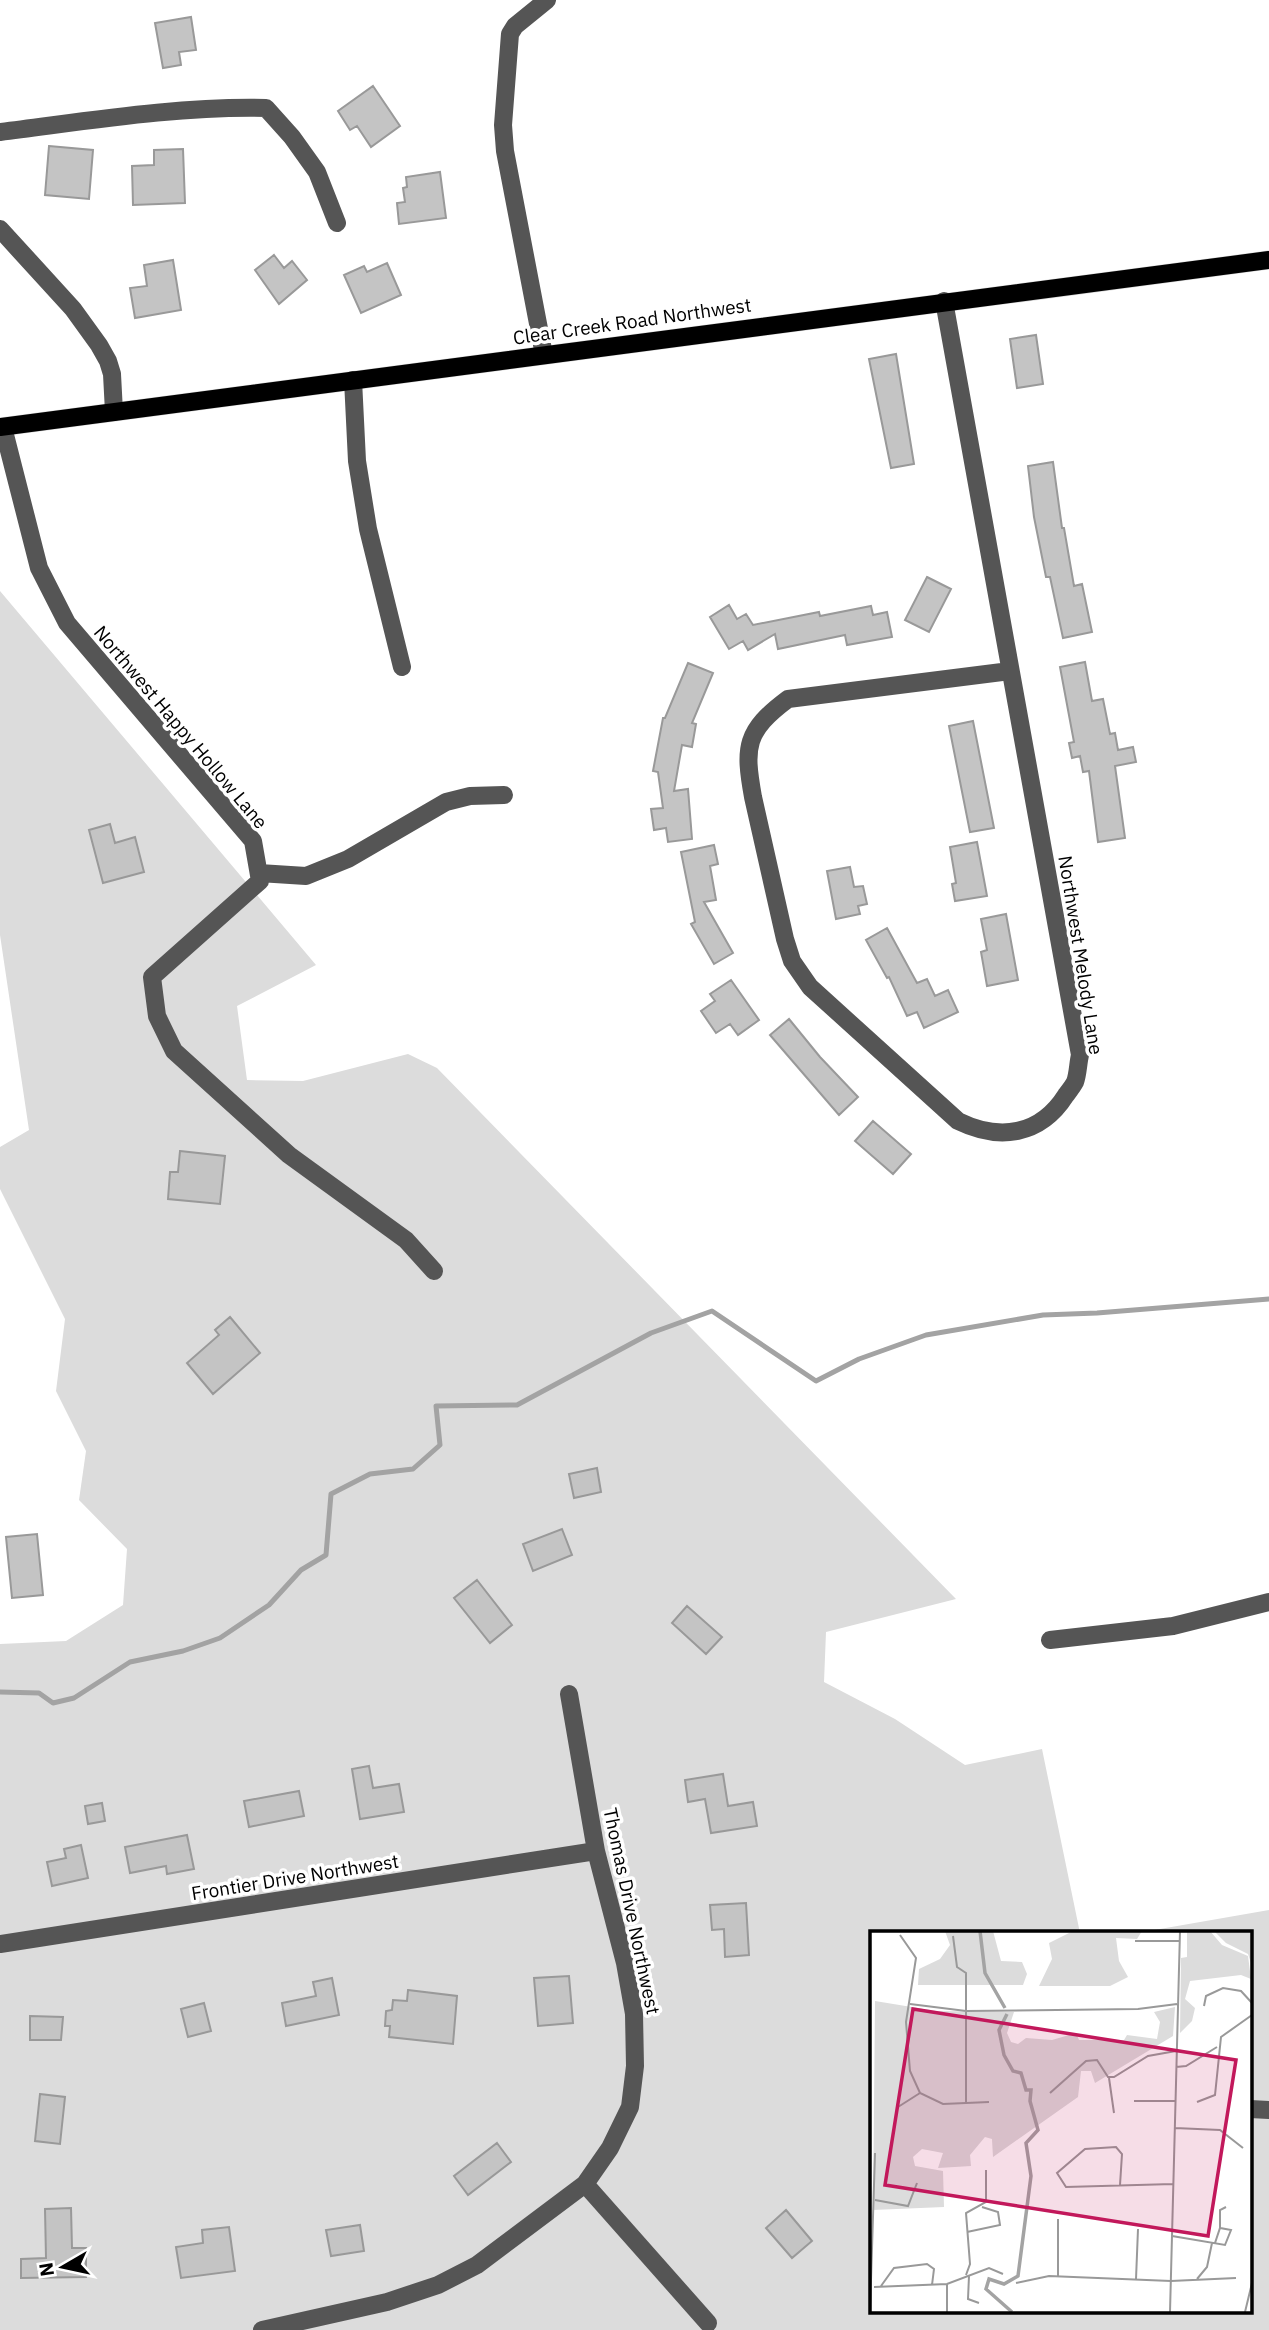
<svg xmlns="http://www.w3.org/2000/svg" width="1269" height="2330" font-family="'IBM Plex Sans',sans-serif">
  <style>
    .green { fill: #dcdcdc }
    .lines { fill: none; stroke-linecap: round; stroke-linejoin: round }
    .stream { stroke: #a3a3a3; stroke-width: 5 }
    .building { fill: #c4c4c4; stroke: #999; stroke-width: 2 }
    .major-casing { stroke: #dbdbdb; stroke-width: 19 }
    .minor { stroke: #555; stroke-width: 18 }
    .major { stroke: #000; stroke-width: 18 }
    .labels { text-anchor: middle; stroke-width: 7; stroke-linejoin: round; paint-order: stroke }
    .street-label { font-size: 19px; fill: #000; stroke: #fff }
    .inset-river { fill: none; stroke: #a3a3a3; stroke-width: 3.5 }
    .inset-road { fill: none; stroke: #999; stroke-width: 2 }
    .view { fill: #c2185b; fill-opacity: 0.15; stroke: #c2185b; stroke-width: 3.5 }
    .inset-edge { fill: none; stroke: #000; stroke-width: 3.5 }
  </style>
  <rect width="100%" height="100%" fill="#fff"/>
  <!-- green -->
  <path class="green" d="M0,591L316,965L237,1006L247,1080L303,1081L408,1054L437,1068L956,1599L826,1632L824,1682L895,1719L965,1765L1042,1749L1080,1933H872V2311H1250V1933H1137L1269,1910V2330H0V1644L66,1641L123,1605L127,1549L79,1500L86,1451L56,1391L65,1319L0,1189V1147L29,1130L0,935Z"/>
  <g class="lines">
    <!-- stream -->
    <path class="stream" d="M0,1692L39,1693L53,1703L74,1698L130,1662L183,1651L220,1638L269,1605L301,1570L326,1555L331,1494L370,1474L413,1469L440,1445L436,1406L517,1405L651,1333L712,1311L816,1381L859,1359L926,1335L1043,1315L1097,1313L1269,1299"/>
  </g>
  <!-- building -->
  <path class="building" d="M191,17L196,50L179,52L181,65L163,68L155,23Z
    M373,86L400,126L371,147L357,126L350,130L338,111Z
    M49,146L93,150L89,199L45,195Z
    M183,149L185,203L133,205L132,166L154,165V150Z
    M440,172L446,218L399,224L397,203L405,202L403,188L407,187L406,177Z
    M274,255L284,268L292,261L307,280L279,304L255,270Z
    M173,260L181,310L135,318L130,288L147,286L144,265Z
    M387,263L401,295L361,313L344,275L364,266L367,272Z
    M1036,335L1043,384L1017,388L1010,339Z
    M896,354L914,464L891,468L869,359Z
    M1053,462L1062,528H1064L1074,586L1082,584L1092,632L1063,638L1050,577H1046L1034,517L1028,466Z
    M927,577L951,589L929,632L905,620Z
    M729,605L737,619L746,614L753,625L819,612L820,616L871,606L873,615L887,612L892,637L847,645L845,635L778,649L775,634L748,650L743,641L729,649L710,617Z
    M1085,662L1092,701L1103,699L1110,734L1115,733L1118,750L1133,747L1136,762L1115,766L1125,838L1098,842L1089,771L1083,772L1080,756L1072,758L1069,743L1074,742L1060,667Z
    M688,663L713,673L692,723L696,724L692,747L682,745L674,791L688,789L692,839L668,842L666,828L654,830L651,809L663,808L658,772L653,771L663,718H665Z
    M973,721L994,828L970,832L949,726Z
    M110,824L115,843L135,837L144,872L103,883L89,830Z
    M977,842L987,896L955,901L952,884L956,883L950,847Z
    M714,845L718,864L710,866L716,900L704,902L733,953L714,964L691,924L695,922L681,852Z
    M850,867L854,887L863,886L867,904L858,906L860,914L836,919L827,871Z
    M1006,914L1018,980L987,986L981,952L987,950L981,919Z
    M887,928L917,983L927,979L935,996L948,990L958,1012L924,1028L917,1012L907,1016L889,977L887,978L866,940Z
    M731,980L759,1020L738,1035L730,1024L716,1033L701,1011L715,1001L710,994Z
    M789,1019L820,1057L858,1097L839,1115L770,1035Z
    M873,1121L911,1154L893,1174L855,1141Z
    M180,1151L225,1156L220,1204L168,1199L170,1172H178Z
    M230,1317L260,1353L213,1394L187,1363L219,1335L215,1330Z
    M597,1468L601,1492L574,1498L569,1474Z
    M562,1529L572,1555L533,1571L523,1544Z
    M37,1534L43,1595L12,1598L6,1537Z
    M477,1580L512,1625L490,1643L454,1598Z
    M687,1606L722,1637L706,1654L672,1623Z
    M369,1766L373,1788L399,1784L404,1812L360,1819L352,1769Z
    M723,1774L728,1806L753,1802L757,1826L711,1833L705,1799L688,1802L685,1780Z
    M299,1791L304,1816L249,1827L244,1801Z
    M102,1803L105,1821L88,1824L85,1806Z
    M187,1835L194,1869L167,1874L166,1866L130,1873L125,1847Z
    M81,1845L88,1878L52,1886L47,1862L66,1858L64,1849Z
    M746,1903L749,1955L725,1957L724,1929L712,1930L710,1905Z
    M569,1976L573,2023L538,2026L534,1978Z
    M332,1978L339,2015L286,2026L282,2003L316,1996L313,1982Z
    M408,1990L457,1996L453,2044L389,2037L390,2026H385L386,2011L392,2010L393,2000L407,2001Z
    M204,2003L211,2031L188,2037L181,2009Z
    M30,2016L63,2017L61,2040H30Z
    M40,2094L65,2097L60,2144L35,2141Z
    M497,2143L511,2162L468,2195L454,2176Z
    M71,2208L72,2248H86V2277L21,2278V2259L46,2258L45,2209Z
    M786,2210L812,2241L792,2258L766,2228Z
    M360,2225L364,2251L331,2256L326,2230Z
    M229,2227L235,2271L181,2278L176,2247L203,2243L202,2230Z"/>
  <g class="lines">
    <!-- major casing -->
    <g class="major-casing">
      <path id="major" d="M0,427L1269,260"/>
    </g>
    <!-- minor -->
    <path class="minor" d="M0,132C88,121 177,106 266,108L292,137L317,172L337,223
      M0,229L73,309L99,345L108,361L112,374L114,412
      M944,301L1080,1055C1078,1063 1078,1074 1075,1082C1073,1086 1069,1091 1066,1095C1040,1136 999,1141 958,1121L810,987L792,961L785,939L753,797C744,747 745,731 788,699L1010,671
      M544,355L505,151L503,125L510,34L515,26L547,0
      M353,380L357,461L368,529L402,667
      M3,427L39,568L67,623L253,841L260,881L152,977L157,1016L174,1051L289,1155L406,1240L434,1271
      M259,873L306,876L348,859L446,802L470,796L504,795
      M1050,1640L1173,1626L1269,1602
      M0,1944L596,1851
      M1250,2109L1269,2110
      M585,2184L708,2323
      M262,2330L387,2302L438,2285L477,2265L585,2184L610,2148L630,2107L635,2066L634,2014L625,1963L596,1851L569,1694"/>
    <!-- major -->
    <use href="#major" class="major"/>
  </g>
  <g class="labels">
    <!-- street labels -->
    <g class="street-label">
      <text transform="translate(632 321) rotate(-8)" y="7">Clear Creek Road Northwest</text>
      <text transform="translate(181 727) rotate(50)" y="7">Northwest Happy Hollow Lane</text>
      <text transform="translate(1081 955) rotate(81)" y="7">Northwest Melody Lane</text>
      <text transform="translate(295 1877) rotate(-9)" y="7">Frontier Drive Northwest</text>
      <text transform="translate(632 1911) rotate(78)" y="7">Thomas Drive Northwest</text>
    </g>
  </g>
  <!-- overview -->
  <g transform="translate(870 1931)">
    <rect width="382" height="382" fill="#fff"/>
    <path d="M75,0H123L131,30L152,31L157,43L153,54H48L49,38L70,28L80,14ZM203,0H272L267,8L246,7L249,30L258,46L240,55H169L182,28L179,12ZM317,0H340L352,14L378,25L381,48L371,44L320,50L315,68L325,77L322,90L310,102L311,27L317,26ZM344,0H381V32L378,23L356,12ZM5,70L66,80L144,81L137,102L141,111L148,113L156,107L182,109L206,102L209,109H254L257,104L287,108L290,91L284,81L305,76L303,105L225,152L221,140H211L208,166L123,226L122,208L115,206L100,224L101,235L68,237L73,222L52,218L43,226L45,235L73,240L74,276L3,279Z" fill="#dcdcdc"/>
    <path class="inset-river" d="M110,0L115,42L135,77M137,83L129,99L134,124L143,140L151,142L156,159H161L160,170L168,199L156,212L161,245L148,345L134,353L119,348L116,358L142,381"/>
    <path class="inset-road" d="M30,4L46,27L36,91L40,140L50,162L73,173L119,171M83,5L87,36L96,42V171M265,10H309M40,73L96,80L268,78L307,73M334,75L336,65L353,57L371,60L382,72M306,136L316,135L347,116M239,147L244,182M180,162L216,130L227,129L238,146H244L278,125L306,120M264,170H305M327,171L345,164L351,106L382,84M28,176L50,162M305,197L350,199L373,217M250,254L252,223L246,216L215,218L187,242L196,256L303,253M5,269L38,275L47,252M188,288V345M350,297V279L356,276M97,301L130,294L128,281L112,276M302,305L355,314L361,299L350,297L345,312M96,344L100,333L96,282L116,271V239M99,345L98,368L109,372M266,348L268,298M327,348L337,336L342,312M146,352L179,345L301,350L366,347M77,353V381M11,355L24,337L57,333L64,338L62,354M4,356L77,353L119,337L133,343M0,381L5,222M300,381L310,0M375,381L382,352"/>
    <path class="view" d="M43,78L366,129L338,305L15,254Z"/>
    <rect width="382" height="382" class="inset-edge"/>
  </g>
  <!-- north arrow -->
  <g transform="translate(63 2267) rotate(261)" stroke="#ffffff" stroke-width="5" paint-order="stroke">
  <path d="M0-5L12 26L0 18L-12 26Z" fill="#000000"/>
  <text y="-10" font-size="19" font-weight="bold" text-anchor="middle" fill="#000000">N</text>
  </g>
</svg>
